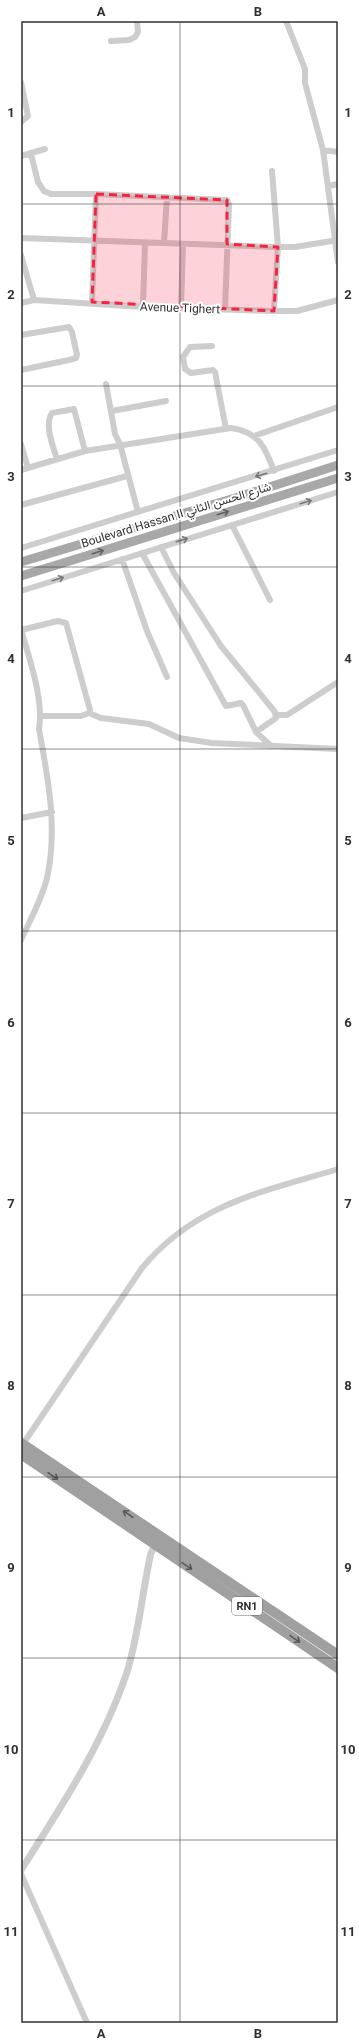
<svg xmlns="http://www.w3.org/2000/svg" width="359" height="2044" font-family="Roboto,Vazirmatn,sans-serif">
  <style>
    .lines { fill: none; stroke-linecap: round; stroke-linejoin: round }
    .minor { stroke: #cdcdcd; stroke-width: 6 }
    .tertiary { stroke: #cdcdcd; stroke-width: 7 }
    .primary { stroke: #a8a8a8; stroke-width: 9 }
    .trunk { stroke: #a0a0a0; stroke-width: 10 }
    .oneway { stroke: #777 }
    .oneway2 { stroke: #606060 }
    .oneway3 { stroke: #575757 }
    .marked { fill: #f52540; fill-opacity: 0.2; stroke: #f52540; stroke-width: 3; stroke-dasharray: 8 5; stroke-linejoin: round }
    .grid { fill: none; stroke: #303030; stroke-width: 1; stroke-opacity: 0.55 }
    .labels { text-anchor: middle; stroke-width: 4; stroke-linejoin: round; paint-order: stroke }
    .shield { fill: #fff; stroke: #6e6e6e; stroke-width: 1 }
    .shield-label { font-size: 11px; font-weight: bold; fill: #303030 }
    .street-label { font-size: 12px; fill: #303030; stroke: #fff }
    .neatline { fill: none; stroke: #303030; stroke-width: 1.5 }
    .grid-label { font-size: 13px; text-anchor: middle; font-weight: bold; fill: #303030 }
  </style>
  <rect width="100%" height="100%" fill="#fff"/>
  <g class="lines">
    <!-- minor -->
    <path class="minor" d="M286,21L305,69V83L323,150L338,262
      M111,41L129,40L135,37L138,32L137,21
      M21,82L28,116L21,122
      M323,150L338,152
      M31,154L38,182L44,191L51,194H96L227,200L229,204L225,310
      M21,156L45,149
      M272,171L278,247L274,311
      M329,186L338,184
      M21,238L278,247H295L338,240
      M164,243L167,197
      M21,255L34,300
      M92,302L96,194
      M21,303L34,300L143,307L274,311H297L338,300
      M143,307L145,243
      M181,308L183,244
      M21,335L69,327L72,332L77,355L76,358L69,360L21,370
      M212,346L190,347L183,357L185,369L191,373L213,370L215,372L226,429
      M106,384L115,434L120,444L138,512
      M112,411L166,401
      M254,436L338,407
      M21,444L28,468
      M57,459C53,446 44,425 52,413L74,409L85,451
      M21,470L85,451L231,428C259,432 265,447 274,471
      M21,505L127,476
      M232,525L270,600
      M161,547L174,573L221,646L275,712L276,718L256,732
      M21,548L338,450
      M142,553L226,706L241,703L243,705L256,732L271,746
      M122,559L147,631L167,677
      M21,591L338,492
      M21,629C29,658 44,699 39,729C48,778 58,828 47,878C42,899 30,920 21,940
      M21,630L58,621L66,623L90,710L89,713L81,716H41
      M89,713L101,718L149,724L179,738L212,743L338,749
      M276,715H287L338,682
      M21,818L52,812
      M23,1444L142,1268C195,1204 262,1192 338,1169
      M21,1874L87,2023"/>
    <!-- tertiary -->
    <path class="tertiary" d="M21,1870C61,1807 103,1744 127,1672C139,1634 142,1592 151,1553L157,1541"/>
    <!-- primary -->
    <path class="primary" d="M21,562L235,498L338,465
      M21,576L338,478"/>
    <!-- trunk -->
    <path class="trunk" d="M21,1443L338,1655
      M21,1454L338,1668"/>
  </g>
  <!-- one-way arrows -->
  <defs><path id="oneway-shaft" d="M-6 0H5M1.5-3L5.5 0L1.5 3" fill="none" stroke-width="1.6" stroke-linecap="round" stroke-linejoin="round"/></defs>
  <g class="oneway">
    <use href="#oneway-shaft" transform="translate(261 475) rotate(163)"/>
    <use href="#oneway-shaft" transform="translate(306 502) rotate(-17)"/>
    <use href="#oneway-shaft" transform="translate(182 540) rotate(-17)"/>
    <use href="#oneway-shaft" transform="translate(58 579) rotate(-17)"/>
  </g>
  <g class="oneway2">
    <use href="#oneway-shaft" transform="translate(223 513) rotate(-17)"/>
    <use href="#oneway-shaft" transform="translate(98 552) rotate(-17)"/>
  </g>
  <g class="oneway3">
    <use href="#oneway-shaft" transform="translate(53 1476) rotate(34)"/>
    <use href="#oneway-shaft" transform="translate(128 1514) rotate(-146)"/>
    <use href="#oneway-shaft" transform="translate(187 1566) rotate(34)"/>
    <use href="#oneway-shaft" transform="translate(295 1639) rotate(34)"/>
  </g>
  <!-- marked area -->
  <path class="marked" d="M96,194L227,200V244L278,247L274,311L92,302Z"/>
  <!-- grid -->
  <path class="grid" d="M180,21V2023M21,204H338M21,386H338M21,567H338M21,749H338M21,931H338M21,1113H338M21,1295H338M21,1477H338M21,1658H338M21,1840H338"/>
  <g class="labels">
    <!-- shield labels -->
    <rect class="shield" x="232" y="1597" width="30" height="18" rx="3"/>
    <g class="shield-label">
      <text x="247" y="1610">RN1</text>
    </g>
    <!-- street labels -->
    <g class="street-label">
      <text transform="translate(180 308) rotate(2)" y="4">Avenue Tighert</text>
      <text transform="translate(176 515) rotate(-17)" y="4">Boulevard Hassan II شارع الحسن الثاني</text>
    </g>
  </g>
  <!-- border -->
  <rect width="359" height="2044" fill="none" stroke="#ffffff" stroke-width="44"/>
  <rect x="22" y="22" width="315" height="2000" class="neatline"/>
  <g class="grid-label">
    <text x="101" y="16">A</text>
    <text x="258" y="16">B</text>
    <text x="11" y="117">1</text>
    <text x="348" y="117">1</text>
    <text x="11" y="299">2</text>
    <text x="348" y="299">2</text>
    <text x="11" y="481">3</text>
    <text x="348" y="481">3</text>
    <text x="11" y="663">4</text>
    <text x="348" y="663">4</text>
    <text x="11" y="845">5</text>
    <text x="348" y="845">5</text>
    <text x="11" y="1027">6</text>
    <text x="348" y="1027">6</text>
    <text x="11" y="1208">7</text>
    <text x="348" y="1208">7</text>
    <text x="11" y="1390">8</text>
    <text x="348" y="1390">8</text>
    <text x="11" y="1572">9</text>
    <text x="348" y="1572">9</text>
    <text x="11" y="1754">10</text>
    <text x="348" y="1754">10</text>
    <text x="11" y="1936">11</text>
    <text x="348" y="1936">11</text>
    <text x="101" y="2038">A</text>
    <text x="258" y="2038">B</text>
  </g>
</svg>
